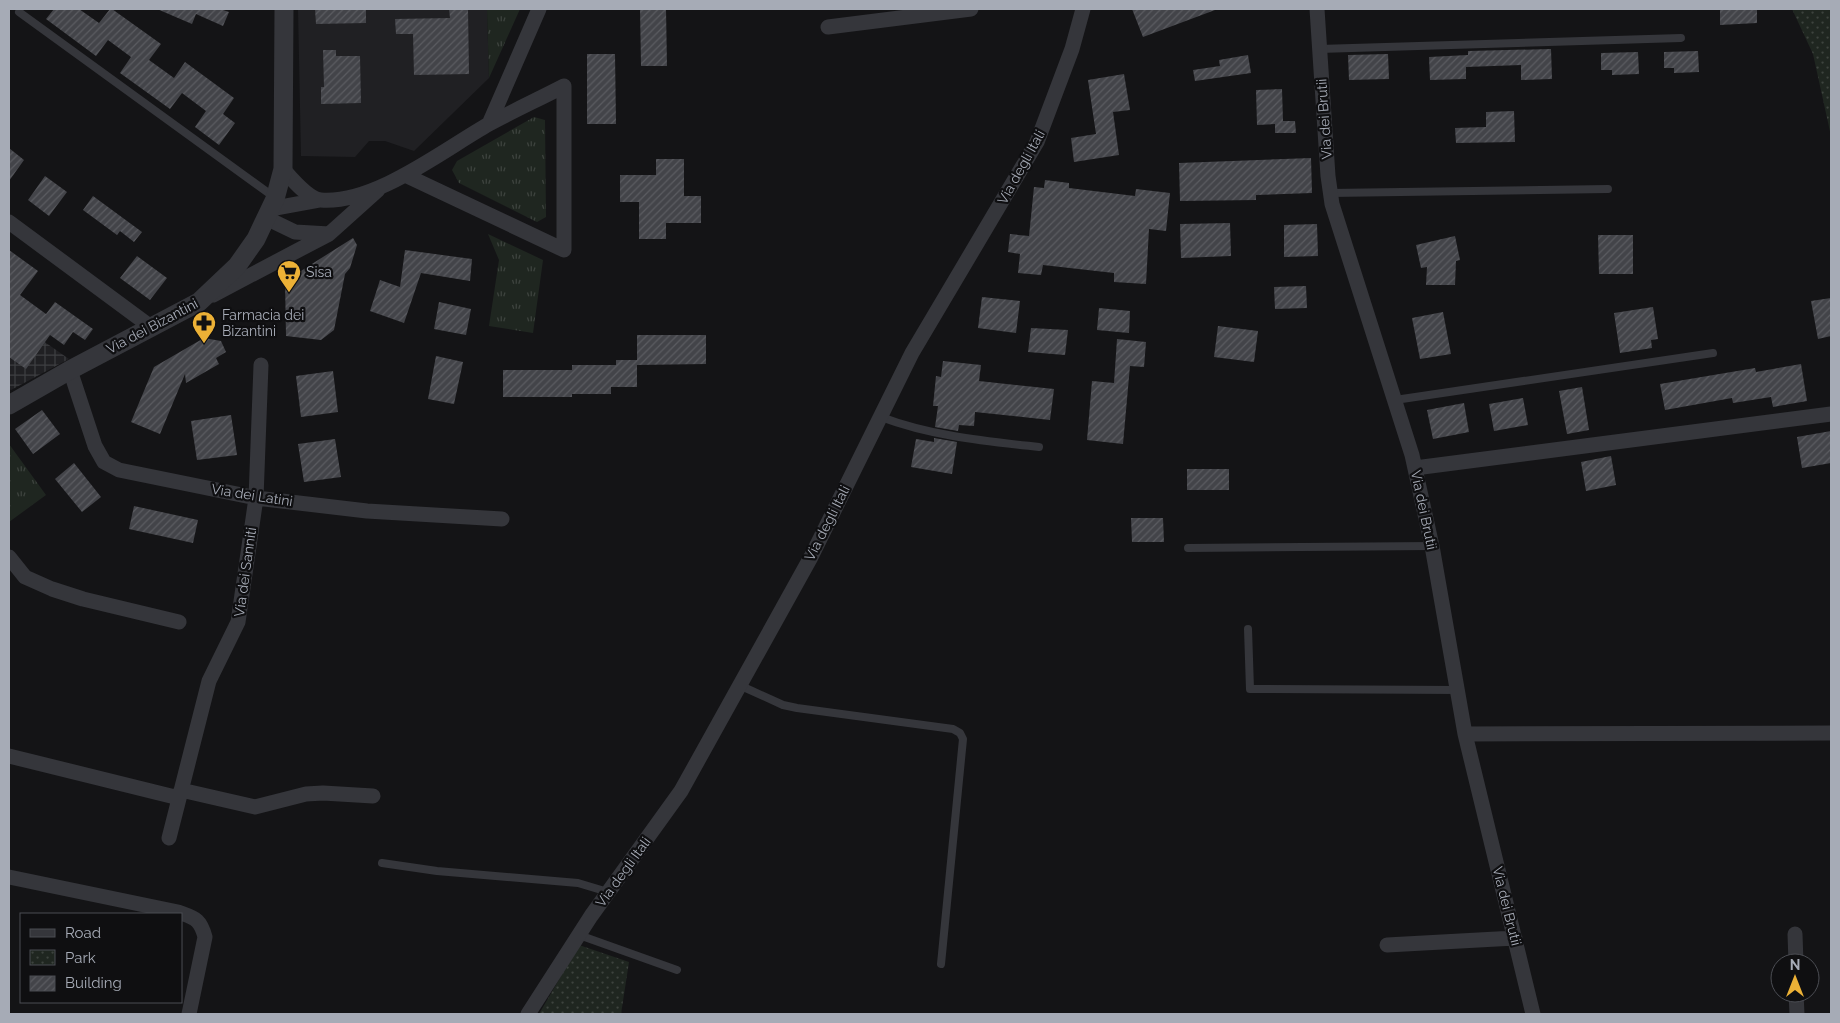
<svg xmlns="http://www.w3.org/2000/svg" width="1840" height="1023" font-family="Raleway,sans-serif">
  <style>
    .built { fill: #202023 }
    .industrial { fill: url(#industrial-grid) }
    .grass { fill: url(#grass-tufts) }
    .park { fill: url(#park-dots) }
    .building { fill: url(#building-hatch) }
    .lines { fill: none; stroke-linecap: round; stroke-linejoin: round }
    .service { stroke: #35363b; stroke-width: 8 }
    .minor { stroke: #35363b; stroke-width: 15 }
    .tertiary { stroke: #35363b; stroke-width: 19 }
    .labels { text-anchor: middle; stroke-width: 4.5; stroke-linejoin: round; paint-order: stroke }
    .street-label { font-size: 14px; fill: #a6abb6; stroke: #0f0f11 }
    .poi-label { font-size: 14px; fill: #a6abb6; stroke: #0f0f11; text-anchor: start }
  </style>
  <defs>
    <pattern id="industrial-grid" width="8" height="8" patternUnits="userSpaceOnUse" patternTransform="scale(1.25)"><rect width="8" height="8" fill="#202023"/><path d="M0 4h8M4 0v8" fill="none" stroke="#3d3e41"/></pattern>
    <pattern id="grass-tufts" width="24" height="20" patternUnits="userSpaceOnUse" patternTransform="scale(1.25)"><rect width="24" height="20" fill="#1f2620"/><path d="M3 7l-1-3M5 7V3M7 7l1-3M15 17l-1-3M17 17v-4M19 17l1-3" fill="none" stroke="#3d433e"/></pattern>
    <pattern id="park-dots" width="8" height="8" patternUnits="userSpaceOnUse" patternTransform="scale(1.25)"><rect width="8" height="8" fill="#1f2620"/><path d="M2 2h.1M6 6h.1" fill="none" stroke="#3d433e" stroke-width="1.8" stroke-linecap="round"/></pattern>
    <pattern id="building-hatch" width="6" height="6" patternUnits="userSpaceOnUse" patternTransform="scale(1.25)"><rect width="6" height="6" fill="#434449"/><path d="M-1 1l2-2M0 6l6-6M5 7l2-2" fill="none" stroke="#5b5c61"/></pattern>
  </defs>
  <rect width="100%" height="100%" fill="#141416"/>
  <!-- built -->
  <path class="built" d="M298,9H487L489,78L414,151L385,141H369L355,157L301,156Z"/>
  <!-- industrial -->
  <path class="industrial" d="M9,317L69,359L11,390L9,389Z"/>
  <!-- grass -->
  <path class="grass" d="M487,9H520L489,78Z
    M534,117L545,120L546,217L537,222L459,183L452,170L457,161Z
    M488,234L543,260L533,333L489,326L499,260Z
    M9,444L46,495L9,522Z"/>
  <!-- park -->
  <path class="park" d="M1792,9H1831V136L1813,54Z
    M579,945L629,962L621,1014H539Z"/>
  <!-- building -->
  <path class="building" d="M54,9H79L99,23L110,9H112L161,44L149,60L174,78L185,62L234,98L223,114L235,123L219,145L195,127L206,111L182,93L170,109L120,73L131,57L108,40L96,56L46,19Z
    M157,9H220L229,12L223,26L196,14L192,24Z
    M315,9H366V23L316,24Z
    M449,9H468L469,74L414,75L413,34H396L395,19L450,18Z
    M640,9H666L667,66H641Z
    M1132,9H1215V10L1143,37Z
    M1720,9H1757V23L1720,25Z
    M1551,49L1552,79L1521,80V65L1466,67V79L1430,80L1429,57L1468,55V51Z
    M323,50H336V56H360L361,103L321,104V87H324Z
    M1698,51L1699,72L1674,73V68H1664V52Z
    M1638,52L1639,74L1612,75V70H1601V53Z
    M587,54H615L616,124H587Z
    M1388,54L1389,79L1349,80L1348,55Z
    M1248,55L1251,73L1195,81L1193,70L1220,66L1219,60Z
    M1124,74L1130,110L1113,112L1119,155L1074,162L1071,138L1096,134L1088,80Z
    M1282,89L1283,121H1295L1296,133H1275V124L1257,125L1256,90Z
    M1514,111L1515,142L1456,143L1455,128L1486,127V112Z
    M9,148L24,160L9,181Z
    M1311,158L1312,193L1256,195V200L1180,201L1179,163Z
    M656,159H684V196H701V223H666V239H639V202H620V175H656Z
    M45,176L67,192L49,216L28,200Z
    M1045,180L1069,183V188L1135,196L1136,189L1170,193L1166,231L1149,229L1146,284L1114,282V273L1043,265L1041,275L1018,273L1020,254L1008,252L1010,234L1029,236L1034,187L1044,188Z
    M93,196L142,232L134,242L120,231L117,235L83,210Z
    M1230,223L1231,256L1181,258L1180,224Z
    M1317,224L1318,256L1284,257V225Z
    M1598,235H1633V274H1599Z
    M1455,236L1460,260L1456,261L1455,285H1426L1427,267L1421,268L1416,245Z
    M353,238L357,245L350,268L345,274L334,330L321,340L286,336L285,281Z
    M9,250L38,271L20,295L46,314L55,302L93,329L85,340L73,332L64,345L50,335L26,369L9,357Z
    M405,250L472,259L470,281L421,273L404,323L370,311L380,280L400,287Z
    M137,256L167,278L150,300L120,278Z
    M1306,286L1307,308L1275,309L1274,287Z
    M982,297L1020,301L1016,333L978,328Z
    M1831,298V336L1818,339L1811,301Z
    M439,302L471,309L466,335L434,329Z
    M1653,307L1658,339L1651,340L1652,348L1620,353L1614,313Z
    M1099,308L1130,311L1129,333L1097,330Z
    M1443,312L1451,354L1420,359L1412,318Z
    M1218,326L1258,331L1254,362L1214,357Z
    M1031,328L1068,330L1065,355L1028,352Z
    M637,335H706V364L637,365V387H611V394H572V397H503V370H572V365H616V360H637Z
    M204,338L221,341L226,352L216,358L219,364L186,383L185,374L160,434L131,422L154,367Z
    M1117,339L1146,342L1144,367L1130,366L1123,444L1087,440L1092,381L1114,383Z
    M436,356L463,362L454,404L428,399Z
    M943,361L981,365L979,381L1054,389L1050,420L975,412L974,426L959,425L958,431L935,427L938,406H933L936,376L941,377Z
    M1801,364L1807,401L1773,407L1771,397L1733,403L1732,398L1665,410L1660,384L1755,368L1756,372Z
    M333,371L338,412L301,417L296,376Z
    M1582,387L1589,430L1567,434L1559,391Z
    M1523,398L1528,425L1494,431L1489,404Z
    M1464,403L1469,432L1433,439L1427,410Z
    M42,410L60,434L33,454L15,429Z
    M231,415L237,455L197,460L191,421Z
    M1831,431V463L1802,468L1797,437Z
    M934,438L957,442L952,474L911,467L916,439L934,442Z
    M335,439L341,477L304,482L298,444Z
    M1611,456L1616,485L1586,491L1581,462Z
    M74,463L101,497L82,512L55,479Z
    M1187,469H1229V490H1187Z
    M134,506L198,520L193,543L129,529Z
    M1131,518H1163L1164,542H1132Z"/>
  <g class="lines">
    <!-- service -->
    <path class="service" d="M19,12L274,197
      M1319,49L1681,38
      M1330,193L1608,189
      M1395,400L1713,353
      M881,417C931,436 985,441 1039,447
      M1188,548L1432,546
      M1248,629L1250,689L1458,690
      M739,685L783,705L797,708L953,729L960,733L963,739L941,964
      M382,863L437,871L578,883L608,892
      M579,935L677,970"/>
    <!-- minor -->
    <path class="minor" d="M1317,9L1328,176L1332,204L1412,455L1432,546L1465,734L1533,1014
      M828,27L971,9
      M489,124L539,9
      M283,169C291,178 308,199 321,200C375,204 443,150 489,124C513,111 539,99 564,86V250L405,175
      M270,209L319,200
      M266,218L295,232L329,234
      M9,222L151,327
      M213,295L329,234L378,190
      M70,370L95,446L104,462L119,470L256,498L367,511L502,519
      M1415,468L1831,414
      M9,557L25,577L52,589L83,599L179,622
      M1465,734L1831,733
      M9,756L179,798
      M181,790L255,807L306,794L323,793L373,796
      M169,838L209,681L238,622L256,498L261,365
      M9,877L178,912C194,918 200,918 205,937L189,1014
      M1795,934L1796,963
      M1387,945L1515,938
      M1796,993L1797,1014
      M528,1014L591,916L681,791L811,557L912,353L1037,142L1072,49L1083,9"/>
    <!-- tertiary -->
    <path class="tertiary" d="M9,405L70,370L199,302L237,266L256,239L275,199L283,169L284,9"/>
  </g>
  <!-- icons -->
  <defs>
    <g id="supermarket-pin" transform="scale(1.25)"><path d="M0 17L-7.5 6A9.5 9.5 0 1 1 7.5 6Z" fill="#ecb136" stroke="#0f0f11"/><path d="M-6-5.5h2.5l.6 2H6L4.5 2H-2.5L-4.4-4H-6ZM-1.5 3.2a1.3 1.3 0 1 0 .1 0ZM3 3.2a1.3 1.3 0 1 0 .1 0Z" fill="#111"/></g>
    <g id="pharmacy-pin" transform="scale(1.25)"><path d="M0 17L-7.5 6A9.5 9.5 0 1 1 7.5 6Z" fill="#ecb136" stroke="#0f0f11"/><path d="M-2-6h4v4h4v4h-4v4h-4v-4h-4v-4h4Z" fill="#111"/></g>
  </defs>
  <g fill-rule="evenodd">
    <use href="#supermarket-pin" x="289" y="272"/>
    <use href="#pharmacy-pin" x="204" y="323"/>
  </g>
  <g class="labels">
    <!-- street labels -->
    <g class="street-label">
      <text transform="translate(1324 119) rotate(-94)" y="5">Via dei Brutii</text>
      <text transform="translate(1021 167) rotate(-61)" y="5">Via degli Itali</text>
      <text transform="translate(152 326) rotate(-28)" y="5">Via dei Bizantini</text>
      <text transform="translate(252 495) rotate(9)" y="5">Via dei Latini</text>
      <text transform="translate(1424 510) rotate(78)" y="5">Via dei Brutii</text>
      <text transform="translate(827 523) rotate(-63)" y="5">Via degli Itali</text>
      <text transform="translate(245 572) rotate(-82)" y="5">Via dei Sanniti</text>
      <text transform="translate(623 872) rotate(-54)" y="5">Via degli Itali</text>
      <text transform="translate(1507 906) rotate(76)" y="5">Via dei Brutii</text>
    </g>
    <!-- poi labels -->
    <g class="poi-label">
      <text x="306" y="277">Sisa</text>
      <text x="222" y="320">Farmacia dei<tspan x="222" dy="16">Bizantini</tspan></text>
    </g>
  </g>
  <!-- border -->
  <rect width="1840" height="1023" fill="none" stroke="#a6abb6" stroke-width="20"/>
  <!-- legend -->
  <rect x="20" y="913" width="162" height="90" fill="#0f0f11" stroke="#4b4d53"/>
  <rect x="30" y="929" width="25" height="8" fill="#35363b" stroke="#4b4d53"/>
  <text x="65" y="938" font-size="15" fill="#a6abb6">Road</text>
  <rect x="30" y="950" width="25" height="15" fill="url(#park-dots)" stroke="#4b4d53"/>
  <text x="65" y="963" font-size="15" fill="#a6abb6">Park</text>
  <rect x="30" y="976" width="25" height="15" fill="url(#building-hatch)" stroke="#4b4d53"/>
  <text x="65" y="988" font-size="15" fill="#a6abb6">Building</text>
  <!-- north arrow -->
  <g transform="translate(1795 978)"><circle r="24" fill="#0f0f11" stroke="#4b4d53"/>
  <path d="M0-4L9 19L0 12L-9 19Z" fill="#ecb136"/>
  <text y="-8" font-size="14" font-weight="bold" text-anchor="middle" fill="#a6abb6">N</text>
  </g>
</svg>
